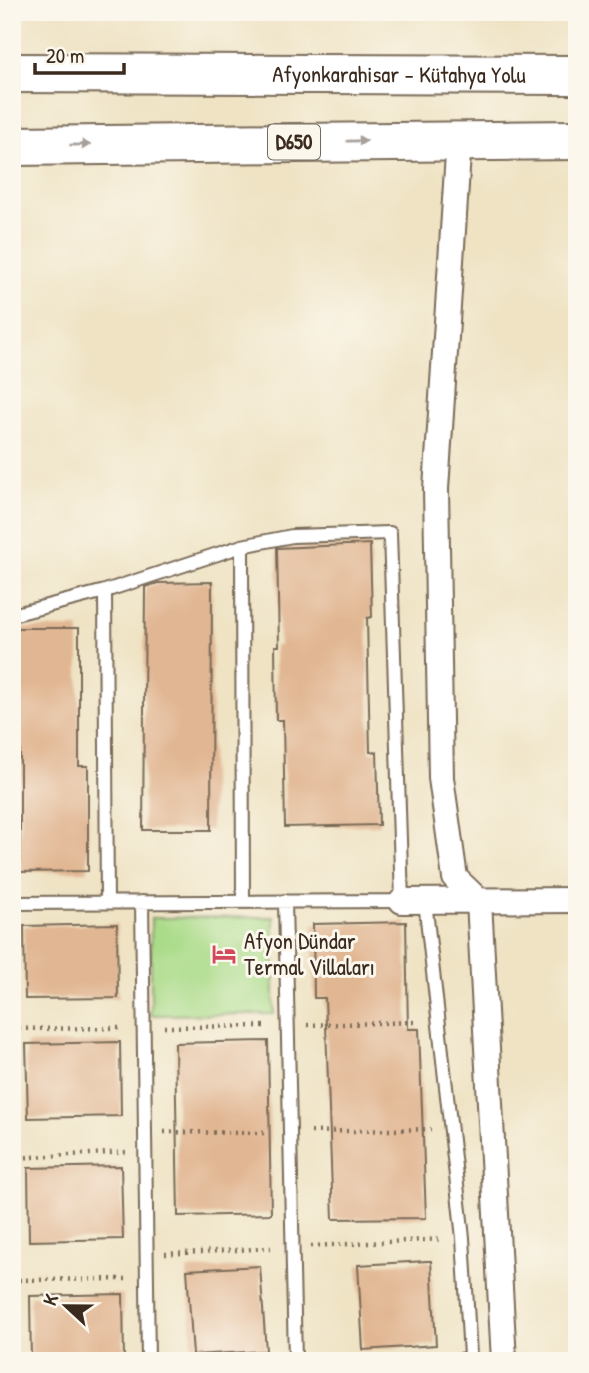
<svg xmlns="http://www.w3.org/2000/svg" width="589" height="1373" font-family="'Patrick Hand',sans-serif">
  <style>
    .green { fill: #aadb89; stroke: #728254; stroke-width: 2 }
    .building { fill: #e1b692 }
    .lines { fill: none; stroke-linecap: round; stroke-linejoin: round }
    .service-casing { stroke: #7a6b58; stroke-width: 16 }
    .minor-casing { stroke: #7a6b58; stroke-width: 28 }
    .trunk-casing { stroke: #7a6b58; stroke-width: 42 }
    .path { stroke: #7a6b58; stroke-width: 4.5; stroke-dasharray: 2 5; stroke-linecap: butt }
    .service { stroke: #fff; stroke-width: 12 }
    .minor { stroke: #fff; stroke-width: 24 }
    .trunk { stroke: #fff; stroke-width: 38 }
    .oneway { fill: #a79f9a }
    .labels { text-anchor: middle; stroke-width: 6; stroke-linejoin: round; paint-order: stroke }
    .shield { fill: #fbf7ec; stroke: #75685c; stroke-width: 2 }
    .shield-label { font-size: 21px; font-weight: bold; fill: #3b2a1e }
    .street-label { font-size: 23px; fill: #3b2a1e; stroke: #fbf7ec }
    .poi-label { font-size: 23px; fill: #3b2a1e; stroke: #fbf7ec; text-anchor: start }
  </style>
  <rect width="100%" height="100%" fill="#fbf7ec"/>
  <filter id="ink" filterUnits="userSpaceOnUse"><feTurbulence type="fractalNoise" baseFrequency=".0143" numOctaves="2"/><feDisplacementMap in="SourceGraphic" scale="14" xChannelSelector="R" yChannelSelector="G"/><feConvolveMatrix kernelMatrix="1 2 1 2 8 2 1 2 1" color-interpolation-filters="sRGB"/></filter>
  <filter id="wash" filterUnits="userSpaceOnUse"><feTurbulence type="fractalNoise" baseFrequency=".00686" numOctaves="4" result="noise"/><feDisplacementMap in="SourceGraphic" scale="28" xChannelSelector="R" yChannelSelector="G"/><feGaussianBlur stdDeviation="1.57" result="paint"/><feColorMatrix in="noise" values="0 0 0 0 0 0 0 0 0 0 0 0 0 0 0 0 0 1.4 0 .05"/><feComposite in="paint" operator="in"/></filter>
  <g filter="url(#wash)">
    <rect width="100%" height="100%" fill="#efe3c4"/>
    <!-- green -->
    <path class="green" d="M274,917V1014L151,1015V918Z"/>
    <g id="blocks">
      <!-- building -->
      <path class="building" d="M370,544L372,617L367,618L370,752H377L379,825L285,827L283,720H276L275,646H279L277,548Z
        M212,582L211,830H143L145,587L158,583Z
        M12,628H79V766H88V871L20,872V734H12Z
        M406,922L408,1029H419L426,1218L333,1219L325,998H314L313,924Z
        M117,924L118,998L25,999L24,926Z
        M268,1041L271,1214L178,1216L175,1043Z
        M120,1042L121,1116L28,1118L26,1044Z
        M121,1166L123,1239L29,1241L28,1168Z
        M427,1261H431L436,1345L363,1350L358,1265Z
        M260,1266L266,1351L193,1355L187,1270Z
        M123,1294L124,1361H31L30,1296Z"/>
    </g>
  </g>
  <g filter="url(#ink)">
    <use href="#blocks" fill-opacity="0" stroke="#7a6b58" stroke-width="2"/>
    <g class="lines">
      <!-- service casing -->
      <g class="service-casing">
        <path id="service" d="M242,546L243,902
          M105,591L107,902
          M12,615L105,591L242,546L292,536L390,533L402,901L12,903
          M285,901L295,1361
          M425,901L463,1238L470,1356L460,1361
          M142,902L148,1361"/>
      </g>
      <!-- minor casing -->
      <g class="minor-casing">
        <path id="minor" d="M459,139L436,489L441,778L455,878L479,901L504,1361
          M402,901L577,900"/>
      </g>
      <!-- trunk casing -->
      <g class="trunk-casing">
        <g id="trunk">
          <path id="s1" d="M12,73L577,75"/>
          <path d="M12,146L577,140"/>
        </g>
      </g>
      <!-- path -->
      <path class="path" d="M307,1025L417,1022
        M164,1027L267,1026
        M12,1029L123,1028
        M164,1132L270,1133
        M311,1132L431,1129
        M12,1158L127,1152
        M311,1246L442,1239
        M165,1254L271,1248
        M12,1280L127,1279"/>
      <!-- service -->
      <use href="#service" class="service"/>
      <!-- minor -->
      <use href="#minor" class="minor"/>
      <!-- trunk -->
      <use href="#trunk" class="trunk"/>
    </g>
    <!-- one-way arrows -->
    <defs><path id="oneway-solid" d="M-6-.8H1V-3.2L6.5 0L1 3.2V.8H-6Z" transform="scale(1.75)"/></defs>
    <g class="oneway">
      <use href="#oneway-solid" transform="translate(357 141) rotate(-1)"/>
      <use href="#oneway-solid" transform="translate(80 145) rotate(-1)"/>
    </g>
  </g>
  <!-- icons -->
  <defs>
    <g id="hotel-bare" transform="scale(1.89)"><path d="M-6-4.5h1.5V1H6V5H4.5V3h-9V5H-6ZM-4 0a1.8 1.8 0 1 1 3.6 0ZM.5 0V-2.5h3Q6-2.5 6 0Z" fill="#d1495b" stroke="#fbf7ec" stroke-width="2.5" paint-order="stroke"/></g>
  </defs>
  <g fill-rule="evenodd">
    <use href="#hotel-bare" x="224" y="954"/>
  </g>
  <g class="labels">
    <!-- shield labels -->
    <rect class="shield" x="268" y="124.5" width="52" height="35" rx="5"/>
    <g class="shield-label">
      <text x="294" y="149">D650</text>
    </g>
    <!-- street labels -->
    <g class="street-label">
      <text dy="8" stroke="none"><textPath href="#s1" startOffset="387">Afyonkarahisar - Kütahya Yolu</textPath></text>
    </g>
    <!-- poi labels -->
    <g class="poi-label">
      <text x="244" y="949">Afyon Dündar<tspan x="244" dy="26">Termal Villaları</tspan></text>
    </g>
  </g>
  <!-- margin -->
  <rect width="589" height="1373" fill="none" stroke="#fbf7ec" stroke-width="42"/>
  <!-- north arrow -->
  <g transform="translate(66 1306) rotate(292)" stroke="#fbf7ec" stroke-width="5" paint-order="stroke">
  <path d="M0-5L12 26L0 18L-12 26Z" fill="#3b2a1e"/>
  <text y="-10" font-size="19" font-weight="bold" text-anchor="middle" fill="#3b2a1e">K</text>
  </g>
  <!-- scale -->
  <path d="M35 63v10h89v-10" fill="none" stroke="#3b2a1e" stroke-width="3.5"/>
  <text x="46" y="63" font-size="21" fill="#3b2a1e" stroke="#fbf7ec" stroke-width="5" paint-order="stroke">20 m</text>
</svg>
